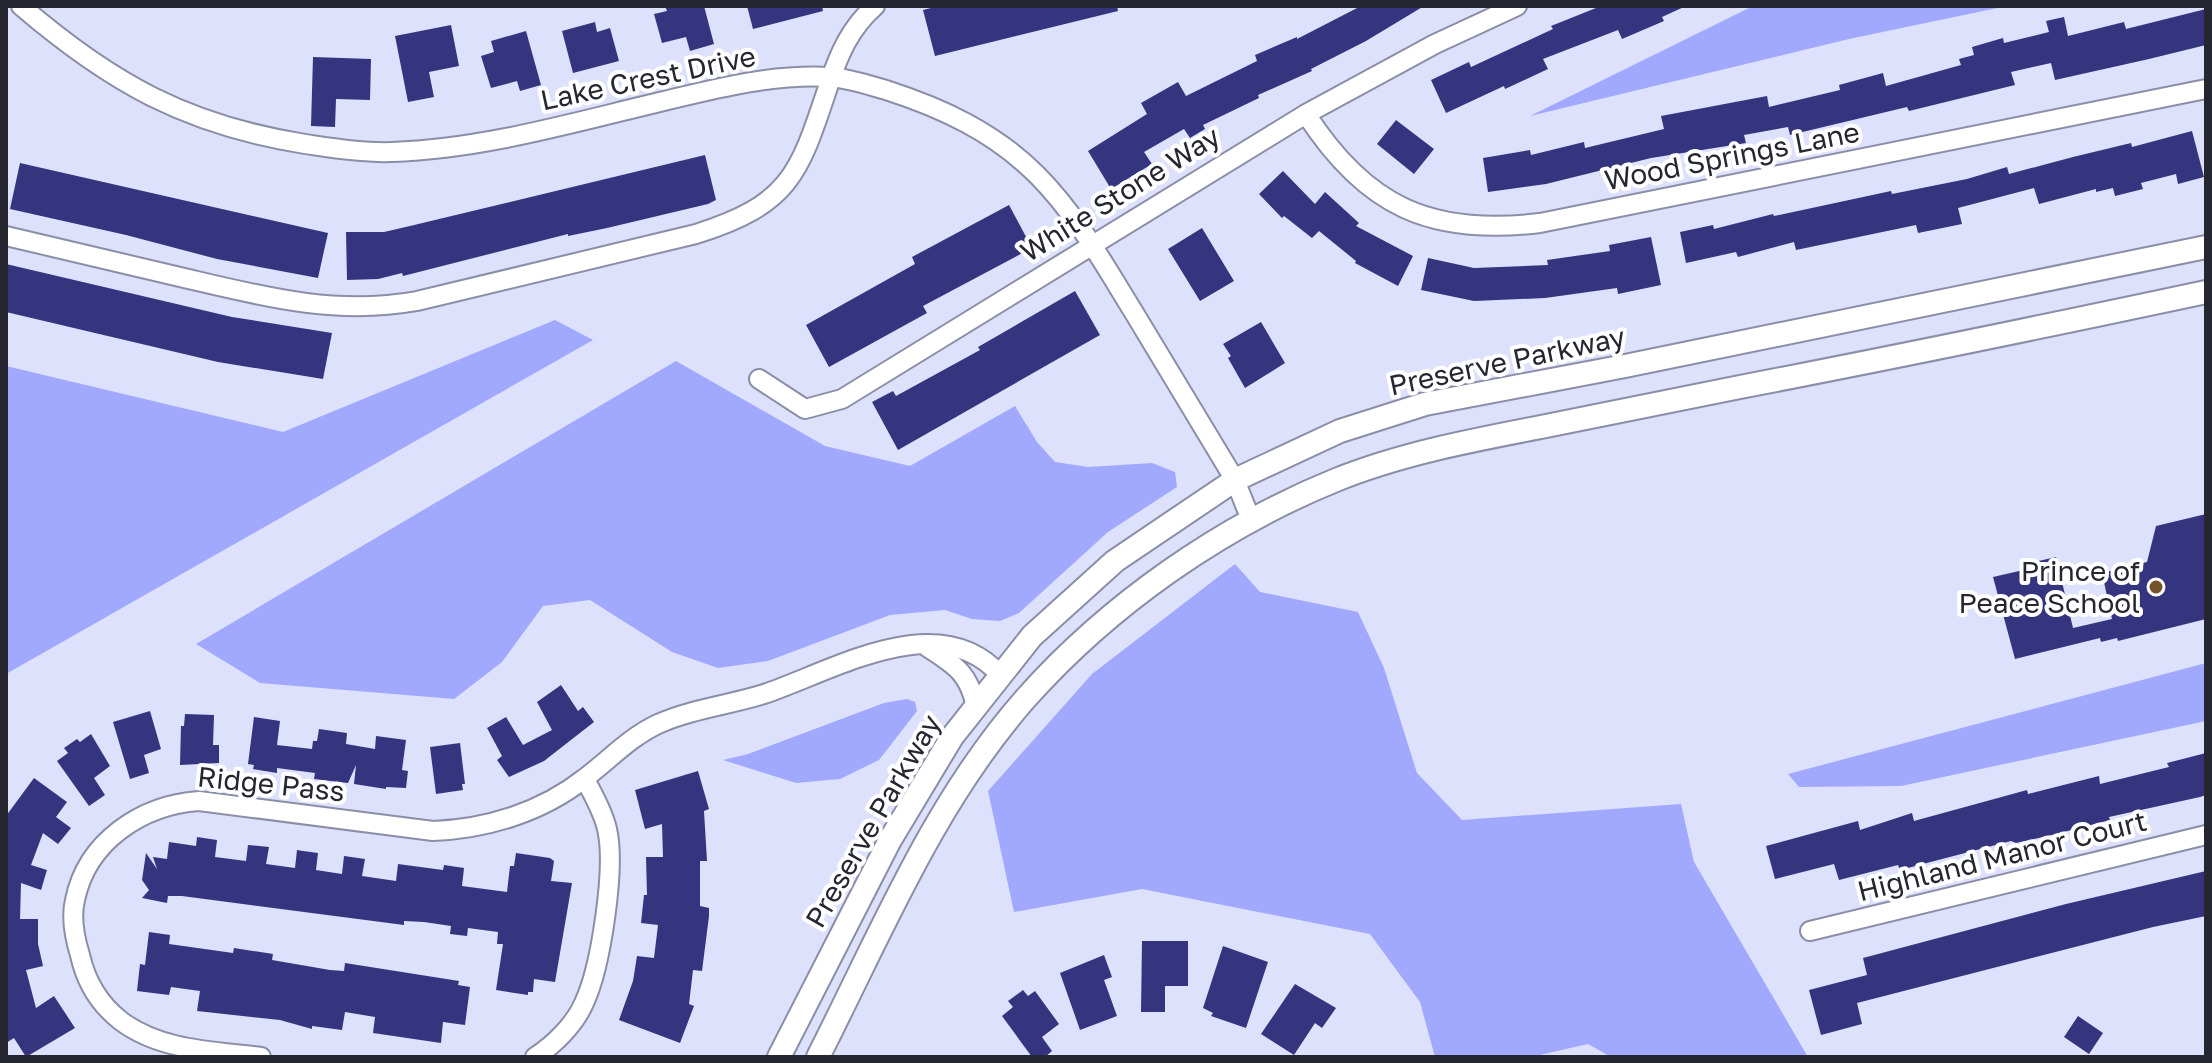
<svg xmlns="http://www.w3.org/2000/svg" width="2212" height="1063" font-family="'Golos Text',sans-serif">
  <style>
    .forest { fill: #a0a9fd }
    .building { fill: #34357e }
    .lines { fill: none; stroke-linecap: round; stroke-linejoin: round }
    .minor-casing { stroke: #8b8ea7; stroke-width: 22 }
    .tertiary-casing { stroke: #8b8ea7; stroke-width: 26 }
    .minor { stroke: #fff; stroke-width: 18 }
    .tertiary { stroke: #fff; stroke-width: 22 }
    .poi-dot { fill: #75522a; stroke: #fff; stroke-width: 3 }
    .labels { text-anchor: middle; stroke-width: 8; stroke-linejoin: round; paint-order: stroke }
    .street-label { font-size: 28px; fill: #252630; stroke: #fff }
    .poi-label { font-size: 28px; fill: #252630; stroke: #fff; text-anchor: end }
  </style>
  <rect width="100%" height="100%" fill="#dde1fc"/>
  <!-- forest -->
  <path class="forest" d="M1753,6H2007L1849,39L1530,116Z
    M555,320L593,340L6,674V366L283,432Z
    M676,361L825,446L910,466L1015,406L1037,442L1055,462L1088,467L1152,463L1175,472L1177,487L1108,532L1019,613L1000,621L972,619L945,610L890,615L768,661L718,668L672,652L590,600L543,606L502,662L454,699L260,683L196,644Z
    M1235,564L1260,592L1358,612L1384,668L1417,773L1462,820L1681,804L1694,862L1808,1057H1611L1588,1044L1531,1057H1435L1420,1002L1370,934L1142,889L1014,912L988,791L1092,674Z
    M2206,663V721L1901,786L1799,787L1788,774Z
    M907,699L915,702L917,711L879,760L840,779L796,783L723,760L748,754L884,703Z"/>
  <!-- building -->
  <path class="building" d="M665,6H704L714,44L690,51L686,37L662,43L654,14L667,11Z
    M747,6H822L823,11L753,29Z
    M939,6H1117L1118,11L935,56L923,10Z
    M1361,6H1424L1366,41L1311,69L1312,71L1258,95L1259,98L1203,125L1205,129L1190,138L1184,129L1144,152L1152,164L1111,189L1088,151L1147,114L1141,103L1178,82L1186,96L1257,61L1255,55L1297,37V39Z
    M1601,6H1686L1662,17L1664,21L1622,39L1618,30L1543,59L1548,69L1505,89L1504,86L1446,113L1431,80L1469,62L1471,67L1553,29L1551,26Z
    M2206,9V45L2149,59L2055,80L2051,63L2011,72L2015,85L1909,111L1907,107L1790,135L1788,127L1744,135L1746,143L1651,158L1546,184L1488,192L1483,158L1530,150L1531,155L1584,142L1585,148L1664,129L1661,116L1767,96L1769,107L1840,90L1839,85L1883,73L1886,86L1961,65L1959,59L1974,55L1972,47L2003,38L2004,43L2049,32L2046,21L2064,17L2068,36L2124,22L2126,29Z
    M595,22L597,32L610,28L619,61L573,73L562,31Z
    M451,25L459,66L429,72L434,97L408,102L395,36Z
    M526,31L541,85L520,91L517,81L491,88L481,56L494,52L491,41Z
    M313,57L371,59L370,100L336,99L335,127L311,126Z
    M1396,120L1434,149L1414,174L1377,144Z
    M2192,131L2204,177L2178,184L2176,174L2141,183L2143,189L2115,196L2113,188L2096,192V189L2039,204L2034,188L1958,208L1962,224L1918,233L1916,225L1796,250L1794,242L1738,257L1736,252L1686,263L1680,232L1713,225L1714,229L1773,214L1774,216L1891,191L1892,194L1967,179L2007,167L2009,174L2073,157L2131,143L2132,147Z
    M705,155L716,200L708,204L607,228L568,236V234L403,276L402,273L378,279L347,280L346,232H384L410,226Z
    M20,163L328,233L318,278L217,259L126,235L10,209Z
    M1283,171L1315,204L1325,192L1359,223L1356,226L1413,256L1398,286L1355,263L1356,261L1319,231L1312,238L1284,216L1282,218L1259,194Z
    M1009,205L1032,248L923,306L927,313L829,367L806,325L915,264L912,257Z
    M1202,228L1234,281L1200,301L1168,249Z
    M1651,237L1661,285L1618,294L1617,288L1545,298L1474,301L1421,290L1428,258L1474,268L1548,265L1547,260L1610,251L1609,245Z
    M6,264L232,317L332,333L323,379L218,362L6,312Z
    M1075,291L1100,335L898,450L872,402L893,391L896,396L980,350L978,347Z
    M1261,322L1285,363L1245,388L1228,358L1231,356L1223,344Z
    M2206,514V619L2118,641L2117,638L2101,642L2100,638L2015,659L1993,577L2028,569L2026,564L2056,557L2073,628L2112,619L2102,573L2147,562L2156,526Z
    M561,685L578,711L583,707L594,722L544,761L509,777L497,760L502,756L487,728L506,717L523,745L552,730L537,702Z
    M150,711L161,749L144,755L149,773L130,779L113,722Z
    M185,714L214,715L213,745H219V763L180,765L181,726H184Z
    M254,717L280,721L277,745L312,749L313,741H317L319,729L347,733L346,744L375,749L376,736L406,740L402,770L408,771L406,788L386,787V789L354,784L356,765L348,783L314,779L315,773L277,768V773L253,769L254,765L248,764Z
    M91,734L110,766L94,778L105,795L89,806L57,761L68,753L64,748L77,739L80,742Z
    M460,743L465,784H462L463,790L436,794L430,747Z
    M2206,753V795L2200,797L2109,817L2110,820L2052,835L2016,843L2011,841L1900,870L1898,865L1839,880L1834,864L1775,879L1766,846L1858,821L1860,830L1912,813L1914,821L2027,790L2028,794L2099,776L2100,784L2169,767L2167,763Z
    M698,771L709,809L704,811L707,861H700V906L709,908V916L702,971L693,970L689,1004L694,1006L680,1043L619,1020L633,981L637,956L654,958L658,925L641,923L644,895H647L646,857H663L662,824L645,829L635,790Z
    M34,778L67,802L56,817L71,828L58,844L43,833L31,865L47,870L41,890L21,883L20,919H38V944L43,966L26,970L36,1008L54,996L75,1028L26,1057L14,1038L6,1043V816Z
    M197,837L217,840L215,857L246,861L248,845L269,847L266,864L295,868L297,850L303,851L318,853L316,870L342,874L344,856L365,859L362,876L396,881L398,864L443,870L444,865L464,868L462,886L507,892L510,866H514L516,853L550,858L554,861L551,881L572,883L555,982L534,979L533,992H528V995L496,990L503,944H497L498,932L468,928L467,936L450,934L451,926L424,922L404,921V925L182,896H168L167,903L142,898L149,890L142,880L146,853L157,869L153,857L167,859L169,842L196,846Z
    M2206,871V916L2153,927L1857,1003L1862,1024L1821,1035L1809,990L1867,975L1863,958L2066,904Z
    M149,932L170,935L169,944L233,953L234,948L273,954L272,960L330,970L344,971L345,963L459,981L458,985L470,987L465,1025L443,1022L441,1043L373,1033L375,1017L345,1012L342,1030L312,1026V1029L280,1020L197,1011L200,991L171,987L169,995L137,991L140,964L145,965Z
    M1142,941H1188V986H1165V1012H1141Z
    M1223,946L1268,962L1246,1028L1211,1016L1213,1013L1203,1008Z
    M1104,955L1112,977L1104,980L1117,1016L1080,1030L1060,973Z
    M1295,984L1336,1008L1322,1028L1315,1023L1294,1055L1261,1034Z
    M1023,990L1028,996L1035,991L1059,1024L1042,1037L1052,1051L1045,1057H1032L1002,1016L1013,1007L1008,1001Z
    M2078,1016L2103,1033L2089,1054L2064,1037Z"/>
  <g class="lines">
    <!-- minor casing -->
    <g class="minor-casing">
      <path id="minor" d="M21,6C111,83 186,125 305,144C333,148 363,153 392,152C484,149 575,122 664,101C718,88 773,74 829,77C848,78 868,85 886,90C942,108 994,132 1037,175C1076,214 1104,264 1133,311C1167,368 1201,424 1235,480L1251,520
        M1306,114C1366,207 1431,236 1540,223L2206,89
        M6,236C64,250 122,263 180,277C261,296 334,316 417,301L696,234C791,204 799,174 829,84C839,54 850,28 875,6
        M759,379L805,409L842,399L1306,114L1435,44L1517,6
        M927,647C955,665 969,673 976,707
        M1810,931L2206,835
        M261,1057C214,1051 161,1051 121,1021C99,1004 86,982 80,955C75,939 71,917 75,900C87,841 142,805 199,801L433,831C487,829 542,812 585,778C609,760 630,737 658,724C691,709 729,705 764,694C833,671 940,605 1001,676
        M535,1057C554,1045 575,1024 584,1003C601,967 616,867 607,829C603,811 593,795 585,779"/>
    </g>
    <!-- tertiary casing -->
    <g class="tertiary-casing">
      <path id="tertiary" d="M779,1057L890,840L952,737L1032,636L1115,561L1235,480L1340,431L1425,404L1625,366L2206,247
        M818,1057C880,935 934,802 1026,698C1109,605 1220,527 1336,480C1400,454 1473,440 1541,427C1607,414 1674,400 1740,387C1896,357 2051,325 2206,292"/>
    </g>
    <!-- minor -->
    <use href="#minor" class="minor"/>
    <!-- tertiary -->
    <use href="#tertiary" class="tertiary"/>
  </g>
  <!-- markers -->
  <circle class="poi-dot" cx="2156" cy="587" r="8"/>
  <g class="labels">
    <!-- street labels -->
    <g class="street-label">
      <text transform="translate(648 78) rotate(-12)" y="10">Lake Crest Drive</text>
      <text transform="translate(1732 156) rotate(-11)" y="10">Wood Springs Lane</text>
      <text transform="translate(1120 194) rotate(-32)" y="10">White Stone Way</text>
      <text transform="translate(1507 361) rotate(-12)" y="10">Preserve Parkway</text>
      <text transform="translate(271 784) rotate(6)" y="10">Ridge Pass</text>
      <text transform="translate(873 821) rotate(-60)" y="10">Preserve Parkway</text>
      <text transform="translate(2002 856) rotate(-14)" y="10">Highland Manor Court</text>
    </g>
    <!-- poi labels -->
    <g class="poi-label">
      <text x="2140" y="581">Prince of<tspan x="2140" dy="32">Peace School</tspan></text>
    </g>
  </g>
  <!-- border -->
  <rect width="2212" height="1063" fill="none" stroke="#252630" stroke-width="16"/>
</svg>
